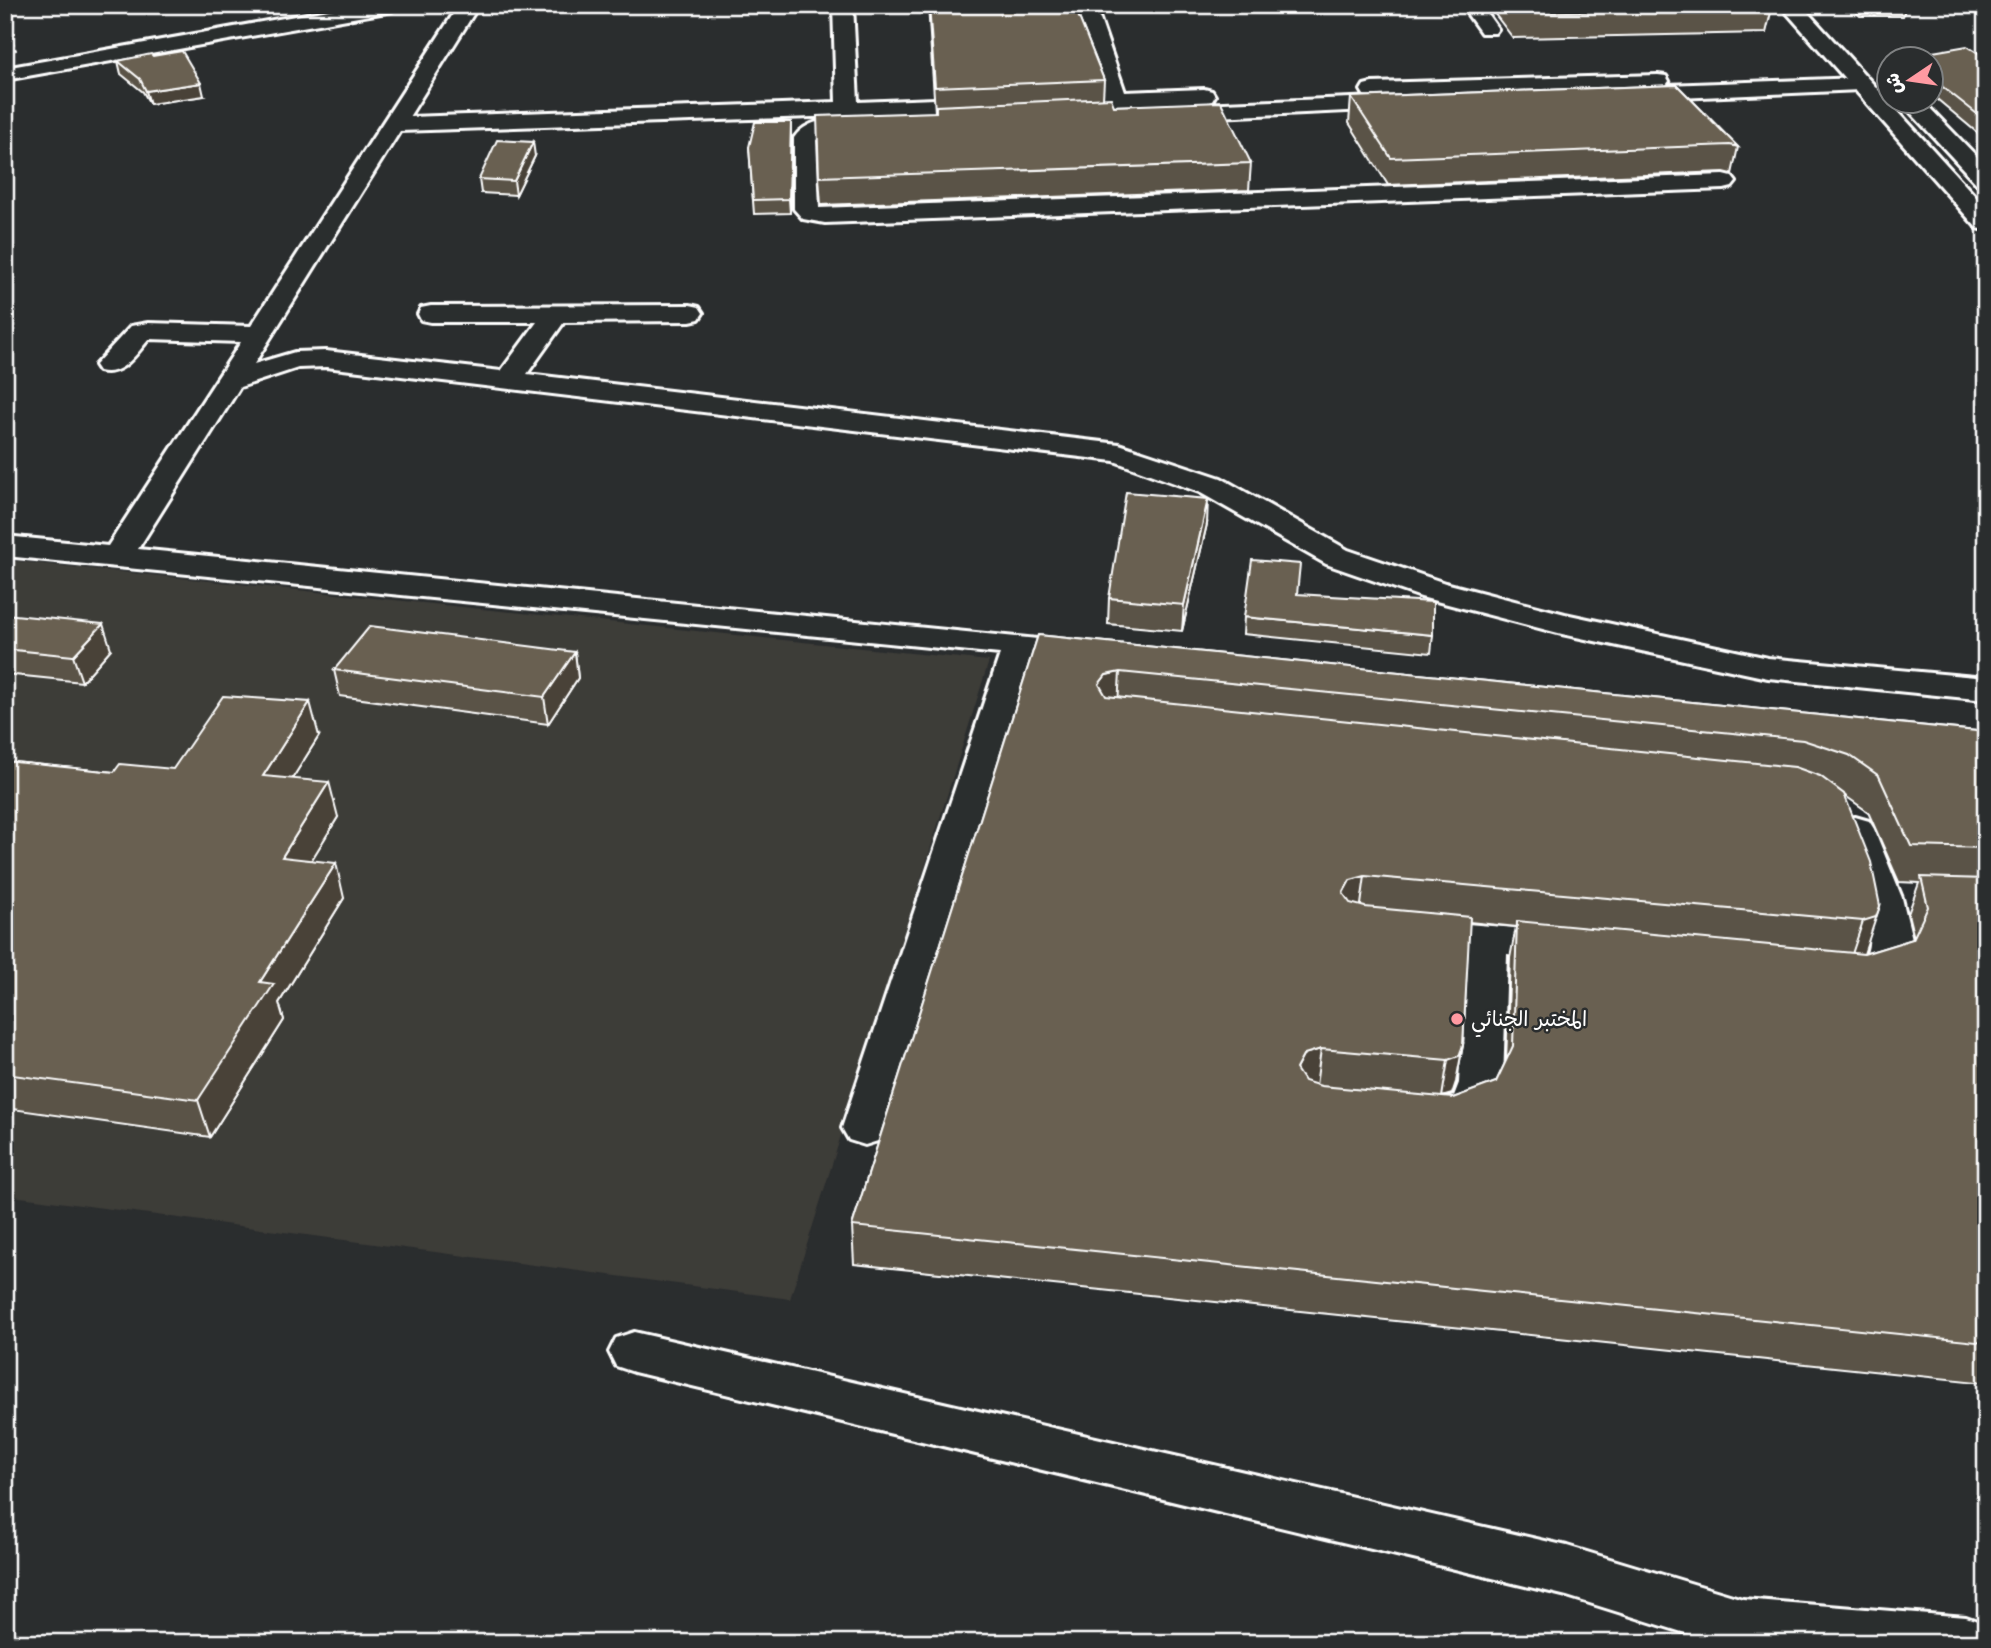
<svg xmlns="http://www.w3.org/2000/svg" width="1991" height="1648" font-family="'Playpen Sans','Playpen Sans Arabic',sans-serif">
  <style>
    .built { fill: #3d3c38 }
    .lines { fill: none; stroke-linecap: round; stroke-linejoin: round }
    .minor-casing { stroke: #fff; stroke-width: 6 }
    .highway-casing { stroke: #fff; stroke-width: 6 }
    .path { stroke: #fff; stroke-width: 2.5; stroke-dasharray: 3.5 3.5; stroke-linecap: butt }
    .minor { fill: #2a2d2e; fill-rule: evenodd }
    .highway { fill: #2a2d2e; fill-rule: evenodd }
    .wall { fill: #5a5346; stroke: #fff; stroke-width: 2; fill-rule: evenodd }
    .shaded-wall { fill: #4a4339; stroke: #fff; stroke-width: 2 }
    .building { fill: #696051; stroke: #fff; stroke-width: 2 }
    .poi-dot { fill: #ff9aa2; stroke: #2a2d2e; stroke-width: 2.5 }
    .labels { text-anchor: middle; stroke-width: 5; stroke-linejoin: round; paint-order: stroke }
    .poi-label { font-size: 21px; fill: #fff; stroke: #2a2d2e; text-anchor: start }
  </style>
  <rect width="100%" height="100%" fill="#2a2d2e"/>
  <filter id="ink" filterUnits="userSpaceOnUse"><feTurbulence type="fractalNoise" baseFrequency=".0143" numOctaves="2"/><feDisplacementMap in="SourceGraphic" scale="14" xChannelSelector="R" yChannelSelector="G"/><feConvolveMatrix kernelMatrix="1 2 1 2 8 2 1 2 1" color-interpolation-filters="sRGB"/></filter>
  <g filter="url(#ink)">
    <!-- built -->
    <path class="built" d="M5,560L989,661L790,1299L5,1195Z"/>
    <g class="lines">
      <!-- minor casing -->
      <g class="minor-casing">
        <path id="minor" d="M357,5H402L392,11L5,80V68Z
          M459,5H479L409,117L836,102L833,5H853L858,102L987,97L995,99L998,104L995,109L987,111L400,131L254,364L295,352L326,351L501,371L537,322H431L421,320L418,314L421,308L431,306L690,305L699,307L703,313L699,319L690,321L564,322L527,374L1119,444L1221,478L1348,550L1445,583L1565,614L1768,658L1986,678V700L1768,678L1562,634L1421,597L1326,564L1199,492L1114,461L326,367L298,368L240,387L138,549L1097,645L1102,652L1097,659L1085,662L1034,657L888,1128L881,1140L865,1145L849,1140L842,1128L1000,654L5,556V536L108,546L241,342L149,339C135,355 122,377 99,371L95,365L131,326L148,323L251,326Z
          M1075,5H1095L1125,92L1204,89L1212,91L1215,96L1212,101L1204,103L1053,106L1050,101L1053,96L1103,93Z
          M1461,5H1481L1498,29L1495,33H1481Z
          M1658,75L1666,76L1669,81L1666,85L1860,78L1868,79L1871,84L1868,89L1860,90L1631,100L1623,98L1620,93L1623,89L1372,97L1364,95L1361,90L1364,85L1372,83Z
          M1403,96L1411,98L1414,103L1411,108L1173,119L1165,117L1162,112L1165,107L1173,105Z
          M868,118L876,120L879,125L876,130L828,134L816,140L819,208L1724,175L1732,177L1736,182L1732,187L1724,189L825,223L803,219L794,209V138C809,115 844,119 868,118Z
          M1855,817L1869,821L1874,829L1902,898L1913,943L1898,975L1854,987L1839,983L1833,973L1839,963L1866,956C1880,923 1848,861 1836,829L1841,821Z
          M1418,920L1564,932L1579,936L1585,946L1579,956L1564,960L1507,954L1503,1083L1488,1117L1446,1133L1423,1128L1416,1116L1423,1104L1454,1096L1459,1083L1466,951L1404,942L1398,933L1404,924Z
          M634,1332L1567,1546L1743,1599L1966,1617L1986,1624V1643H1717L1567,1596L634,1372L616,1366L609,1352L616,1338Z"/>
      </g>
      <!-- highway casing -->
      <g class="highway-casing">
        <path id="highway" d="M1780,5H1801L1986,208V230L1977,228Z
          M1901,102H1924L1986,166V187L1978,185Z"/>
      </g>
      <!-- path -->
      <path class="path" d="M5,22L16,51"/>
      <!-- minor -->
      <use href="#minor" class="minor"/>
      <!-- highway -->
      <use href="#highway" class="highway"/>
    </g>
    <!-- wall -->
    <path class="wall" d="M928,5H1074L1104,80L1103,99L1114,106L1251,163L1249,190L821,205L819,177L935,112Z
      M1488,5H1769L1772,8L1766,33L1513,38Z
      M1849,5H1906L1903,16H1860Z
      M1910,56L1986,58V140L1931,94V60H1909Z
      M118,61L204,96L150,104L143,92L121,74Z
      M1677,85L1738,147L1732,174L1724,172L1388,185L1349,123L1351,97Z
      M791,136L790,213L754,214L749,147Z
      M535,156L516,195L481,193L479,179Z
      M1207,524L1182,631L1108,624L1109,598Z
      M5,614L111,649L82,682L5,674Z
      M1244,617L1433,635L1431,653L1243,634Z
      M1038,635L1986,732V1383L854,1264L852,1226ZM1844,795L1868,812L1899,882L1919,883L1908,914L1914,938L1913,939L1864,954L1868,943ZM1469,922L1516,927L1510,958L1506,1061L1496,1082L1453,1098L1442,1097L1452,1094L1456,1082L1463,1045Z
      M575,652L578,678L548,724L340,696L334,670Z
      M319,736L292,779L338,817L311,860L344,898L279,1003L284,1020L210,1137L5,1108V761L114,772L173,769Z"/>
    <!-- shaded-wall -->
    <path class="shaded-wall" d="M201,83L204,96L150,104L146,91Z
      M791,122V136L790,213L789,199Z
      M533,142L535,156L516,195L514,181Z
      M1208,499L1207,524L1182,631L1184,605Z
      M103,624L111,649L82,682L73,656Z
      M575,652L578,678L548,724L544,697Z
      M1120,672L1118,706L1104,709L1099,684L1106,675Z
      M310,702L319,736L272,811L263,776Z
      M329,782L338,817L292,892L282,857Z
      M336,863L344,898L279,1003L284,1020L210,1137L198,1100L260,982Z
      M1365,876L1360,912L1345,916L1343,893L1350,880Z
      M1880,906L1864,954L1851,957L1863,921Z
      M1463,1045L1456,1082L1452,1094L1442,1097L1448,1060Z
      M1321,1049L1316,1086L1299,1091L1296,1069L1304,1054Z"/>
    <!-- building -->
    <path class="building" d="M929,5H1074L1104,80L935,87Z
      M1510,5H1769L1772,8L1517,13Z
      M1967,46L1986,58V121L1944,88L1931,76V60H1914L1910,56Z
      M182,51L201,83L146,91L140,79L118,61L151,54L153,56Z
      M1677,85L1738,147L1730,145L1391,158L1351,97Z
      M1111,98L1114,106L1221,102L1251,163L819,177L817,116L936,112V106Z
      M755,122H791L789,199L753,200L749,147Z
      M497,140L533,142L514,181L479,179Z
      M1126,492L1208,499L1184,605L1109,598Z
      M1252,560L1300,564L1297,594L1433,602V635L1244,617Z
      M5,614L103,624L73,656L5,649Z
      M370,626L575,652L544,697L334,670Z
      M1038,635L1986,732V848L1911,846L1879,776L1849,755L1803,740L1120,672L1106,675L1099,684L1106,696L1795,767L1820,776L1844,794L1871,862L1880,906L1876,917L1863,921L1365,876L1350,880L1343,893L1350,903L1365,907L1470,917L1463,1045L1459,1056L1448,1060L1321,1049L1304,1054L1296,1069L1304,1081L1321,1086L1453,1098L1496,1082L1513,1046L1517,921L1864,954L1913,939L1928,907L1921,877L1986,879V1343L852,1226Z
      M223,696L310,702L263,776L329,782L282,857L336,863L260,982L274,984L198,1100L5,1074V761L114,772L120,764L173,769Z"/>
  </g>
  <!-- markers -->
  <circle class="poi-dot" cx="1457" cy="1019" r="7"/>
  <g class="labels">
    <!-- poi labels -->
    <g class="poi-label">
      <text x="1471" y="1026">المختبر الجنائي</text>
    </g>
  </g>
  <!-- margin -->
  <rect width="1991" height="1648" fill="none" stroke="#2a2d2e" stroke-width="28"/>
  <rect x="14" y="14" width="1963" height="1620" fill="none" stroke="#fff" stroke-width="2.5" filter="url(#ink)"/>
  <!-- north arrow -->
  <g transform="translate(1910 80) rotate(257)"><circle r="33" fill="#2a2d2e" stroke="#7f8182" stroke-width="2"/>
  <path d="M0-5L12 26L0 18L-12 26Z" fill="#ff9aa2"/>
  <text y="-10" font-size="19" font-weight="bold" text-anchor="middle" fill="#ffffff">ش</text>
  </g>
</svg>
